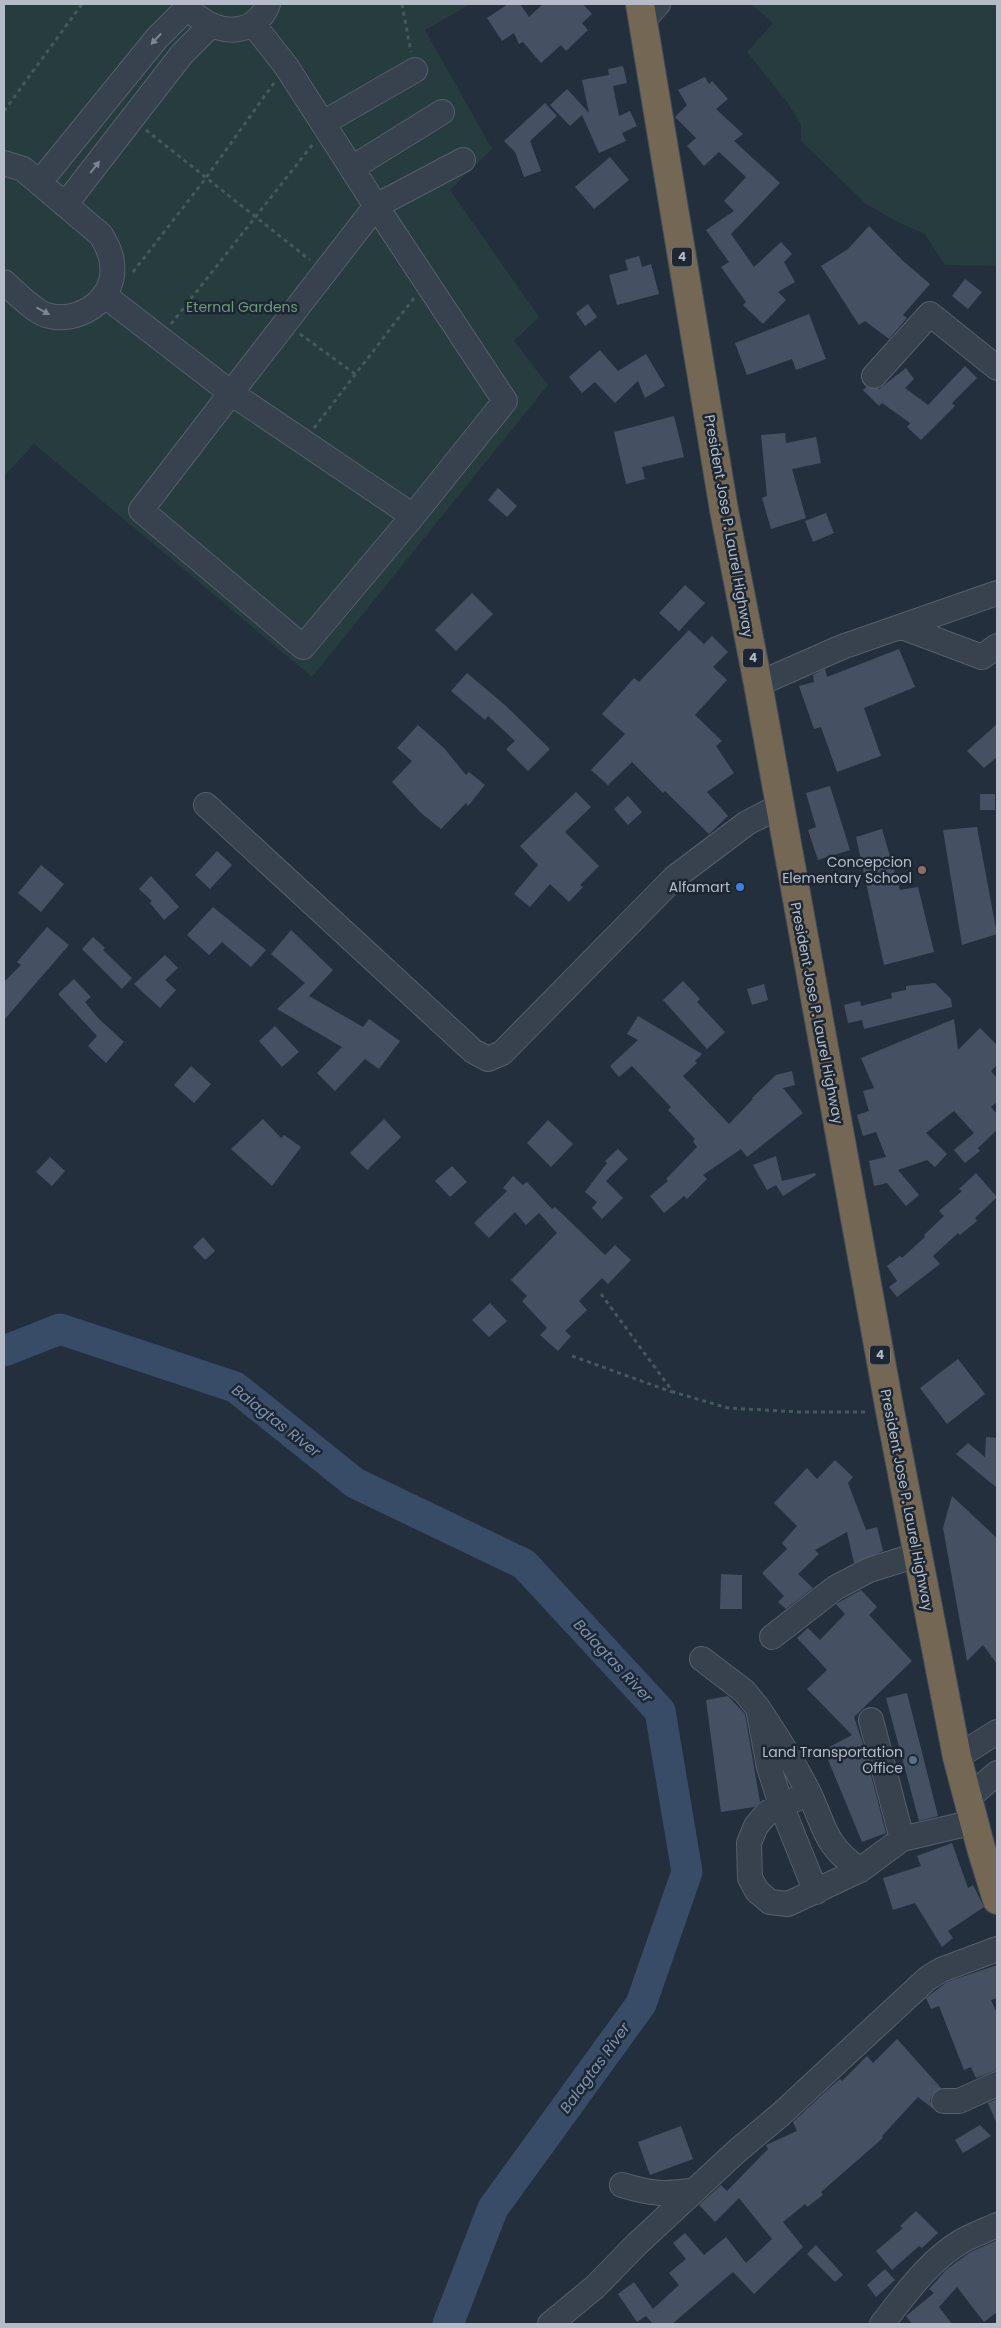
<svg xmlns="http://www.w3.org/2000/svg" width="1001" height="2328" font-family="Poppins,sans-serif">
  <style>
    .green { fill: #263c3f }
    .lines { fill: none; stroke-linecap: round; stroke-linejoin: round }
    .river { stroke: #394c67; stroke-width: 31 }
    .building { fill: #455162 }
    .minor-casing { stroke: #565f6c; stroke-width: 26 }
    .highway-casing { stroke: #434c59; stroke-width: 30 }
    .path { stroke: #44595c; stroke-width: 3; stroke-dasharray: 4 4; stroke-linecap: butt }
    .minor { stroke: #38414e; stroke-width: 24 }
    .highway { stroke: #746855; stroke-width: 28 }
    .oneway { fill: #7c8592 }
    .education-dot { fill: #8d6e63; stroke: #1d2633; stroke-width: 2 }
    .shop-dot { fill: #3f7fe0; stroke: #1d2633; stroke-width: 2 }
    .service-dot { fill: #5c6f8a; stroke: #1d2633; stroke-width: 2 }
    .labels { text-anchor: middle; stroke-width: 5; stroke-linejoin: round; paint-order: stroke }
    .shield { fill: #1d2633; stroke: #878f9c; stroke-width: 1 }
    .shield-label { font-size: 12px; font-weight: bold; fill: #b4bcc9 }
    .park-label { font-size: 14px; fill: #6b9a76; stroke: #1d2633 }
    .street-label { font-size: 14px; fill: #b4bcc9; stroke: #1d2633 }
    .poi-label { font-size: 14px; fill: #b4bcc9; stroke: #1d2633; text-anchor: end }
    .water-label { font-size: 15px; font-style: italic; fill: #7c92b1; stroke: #1d2633 }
  </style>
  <rect width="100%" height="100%" fill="#242f3e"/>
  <!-- green -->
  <path class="green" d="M4,4H471L425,30L492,149L450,190L539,317L514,341L548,385L312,677L34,444L4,476Z
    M751,4H997V266L945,265L925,234L900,223L866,204L801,141V124L787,102L747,52L773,23Z"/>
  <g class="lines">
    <!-- river -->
    <path class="river" d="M4,1351L60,1329L235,1387L355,1483L524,1564L660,1711L687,1872L641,2004L493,2208L448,2324"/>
  </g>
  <!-- building -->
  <path class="building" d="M508,4H520L529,17L543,4H583L592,14L582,23L588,30L566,51L561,45L541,63L523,42L519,44L514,33L502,41L487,18Z
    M623,66L627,83L613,86L619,116L630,111L637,126L622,133L626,141L599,153L582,115L570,126L550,105L567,89L589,113L582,80L609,75L608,69Z
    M705,77L709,84L712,81L728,99L716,109L743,134L734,141L780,183L731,234L754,267L781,242L792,254L784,262L795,282L778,292L786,300L763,324L743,305L746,302L721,267L729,262L706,230L734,211L724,201L746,177L719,152L704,166L687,146L696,138L675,117L687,105L678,90Z
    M545,103L557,116L530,141L541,171L524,177L515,152L504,141Z
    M610,157L629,180L594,209L575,187Z
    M869,226L902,260L930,284L903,315L907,318L889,339L865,321L859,325L821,266L848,249Z
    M639,256L642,267L651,264L659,294L617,305L609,275L628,270L625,260Z
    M965,279L982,292L968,309L952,296Z
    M588,304L597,317L585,326L576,313Z
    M809,314L826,359L796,370L792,359L747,375L735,343Z
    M600,350L618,371L646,354L665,386L645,398L638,381L615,403L595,382L582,393L569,377Z
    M965,366L977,378L952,403L955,406L921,440L907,427L910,423L882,403L879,406L863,390L866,387L879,389L906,368L914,379L905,388L928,405Z
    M674,416L684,457L642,467L645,479L626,484L614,432Z
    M785,433L786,443L816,437L821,463L792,469L806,518L771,529L762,498L767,496L761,435Z
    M498,488L517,506L507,517L488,500Z
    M826,513L834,533L813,542L805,521Z
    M685,585L705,603L679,631L659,613Z
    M472,593L493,614L456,651L435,630Z
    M689,630L704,644L712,636L728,652L713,667L727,680L695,715L722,741L716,746L734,773L707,792L728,816L709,834L665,791L663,793L632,762L608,785L591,770L625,734L602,714L634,678L639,682Z
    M899,649L915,687L864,708L881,756L837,772L821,727L814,729L799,686L814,682L813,675L825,669L827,677Z
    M467,673L506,706L550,749L528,771L506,749L515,741L488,716L485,720L451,691Z
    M997,724V757L984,768L967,751Z
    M418,725L444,748L466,775L469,772L485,785L468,806L466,803L441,829L421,813L392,782L412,761L397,748Z
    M830,786L850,850L818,860L808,830L816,827L806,793Z
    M576,792L591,807L565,832L599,866L580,885L583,887L569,902L550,884L530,907L514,894L538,865L520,846Z
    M980,794H995V810H980Z
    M628,796L642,812L628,825L614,809Z
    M977,827L997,934L962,945L943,830Z
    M882,829L900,890L918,887L934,952L884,965L856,837Z
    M217,851L232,865L210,889L195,875Z
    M41,865L64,884L41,912L18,893Z
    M151,876L179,907L164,920L150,903L152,901L139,889Z
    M213,907L266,950L251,967L222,942L209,955L187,935Z
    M47,927L69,945L4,1020V982L21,965L17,962Z
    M291,930L333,970L309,996L363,1027L369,1019L400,1041L379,1069L365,1059L335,1091L317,1073L342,1047L277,1009L305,983L271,954Z
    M93,937L105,948L103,950L132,978L122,989L82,949Z
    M165,955L178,968L165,980L176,990L160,1008L134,984Z
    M74,979L91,997L85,1002L98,1018L124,1042L106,1063L88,1046L97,1036L58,994Z
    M683,981L700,999L697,1002L725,1032L707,1049L663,1000Z
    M935,983L951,999L952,1007L864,1029L862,1020L848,1023L844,1005L860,1001L861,1006L892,998L891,993L906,990V986Z
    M764,984L768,1000L752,1005L747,989Z
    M638,1016L702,1054L695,1061L697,1063L683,1076L729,1124L753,1099L752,1098L776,1075L792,1071L795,1085L783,1088L803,1113L747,1157L741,1149L703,1175L707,1179L687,1199L684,1196L664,1213L650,1196L668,1181L666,1179L697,1147L693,1141L695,1139L668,1110L671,1107L632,1066L619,1077L610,1066L638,1040L627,1034Z
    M954,1019L958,1050L980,1028L997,1045V1065L991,1071L997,1078V1102L991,1107L997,1114V1130L978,1148L980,1151L965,1163L954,1150L974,1133L954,1111L926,1133L947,1154L935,1167L927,1160L898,1170L919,1195L906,1206L887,1183L874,1186L869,1161L886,1157L876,1132L863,1136L857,1115L869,1111L863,1091L874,1088L861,1058Z
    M275,1026L299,1052L282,1067L259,1041Z
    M191,1066L211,1084L194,1103L174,1085Z
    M263,1119L281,1138L284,1135L301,1147L272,1186L231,1149Z
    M384,1119L401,1137L367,1170L350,1153Z
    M548,1120L573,1144L551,1167L527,1143Z
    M618,1149L628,1159L606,1181L623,1198L602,1219L592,1208L597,1202L585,1192L607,1163L605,1161Z
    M776,1156L782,1181L815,1173L816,1175L783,1196L776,1185L767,1190L753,1165Z
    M50,1157L65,1171L52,1186L36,1172Z
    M452,1166L467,1182L450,1197L435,1181Z
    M976,1173L997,1197L975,1218L977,1221L960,1235L958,1233L933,1256L940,1264L897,1297L889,1287L897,1281L887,1266L900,1256L902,1258L925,1237L924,1235L944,1216L939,1211L962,1191L959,1189Z
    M513,1176L523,1185L527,1182L552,1209L555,1207L605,1255L615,1245L631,1260L608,1284L602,1278L579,1301L587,1310L565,1331L571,1336L558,1351L540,1335L547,1328L522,1301L527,1296L511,1280L557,1233L539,1213L526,1225L515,1212L489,1238L474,1223L507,1191L503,1188Z
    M203,1237L215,1251L205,1260L193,1247Z
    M490,1303L507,1321L489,1337L472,1320Z
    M958,1359L985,1394L947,1424L920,1388Z
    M986,1437L997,1438V1488L956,1454L968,1443L985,1457Z
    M835,1460L853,1477L848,1483L866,1530L877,1527L883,1551L854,1563L847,1532L815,1550L819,1554L798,1574L813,1588L786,1609L778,1602L784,1596L762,1573L787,1549L782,1543L797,1526L774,1503L807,1468L817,1479Z
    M952,1496L997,1538V1664L983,1645L967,1661L943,1528Z
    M721,1574L742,1575V1609H720Z
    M861,1590L877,1607L869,1615L912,1661L854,1717L863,1744L886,1833L862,1842L824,1750L852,1735L807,1689L827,1670L797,1638L808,1628L820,1640L845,1614L836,1604Z
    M907,1693L938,1816L919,1821L886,1698Z
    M728,1696L745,1714L760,1802L754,1807L721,1812L706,1700Z
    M952,1843L968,1888L973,1885L984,1907L948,1931L953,1938L942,1947L915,1903L893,1910L883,1878L921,1866L917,1856Z
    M997,1965V1998L991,2000L997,2013V2070L976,2078L971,2067L964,2070L939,2006L931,2009L926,1998L947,1982Z
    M897,2039L941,2088L932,2095L930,2101L935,2110L918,2097L882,2136L883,2138L821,2192L823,2195L807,2207L805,2204L783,2222L803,2247L754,2294L733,2272L672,2324H653L646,2316L637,2322L618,2294L634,2282L653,2309L679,2285L669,2273L686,2259L673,2243L685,2233L704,2255L726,2237L746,2263L772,2239L739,2198L715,2222L699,2205L721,2185L727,2191L768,2149L766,2145L797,2131L793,2122L824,2093L840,2079L842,2081L867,2056L873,2063Z
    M997,2099V2124L988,2103Z
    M980,2125L991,2136L963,2153L955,2140Z
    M681,2126L693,2159L650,2175L638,2142Z
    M916,2211L938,2233L922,2248L919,2246L892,2270L876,2251L903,2228L900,2226Z
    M997,2240V2312L984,2322L957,2287L939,2307L952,2324H912L906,2316L934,2293L929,2289L946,2270L969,2253Z
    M816,2245L843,2275L835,2282L807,2254Z
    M885,2269L895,2280L876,2297L867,2285Z"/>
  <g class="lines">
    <!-- minor casing -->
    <g class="minor-casing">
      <path id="minor" d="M198,17C222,36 256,35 268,4
        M643,21L658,4
        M323,123L415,70
        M4,163L23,169L101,235C106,244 111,252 112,263C117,299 79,325 46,315C34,311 14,291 4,282
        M352,168L442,112
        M39,183L157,38L190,5
        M65,205L182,54L210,26
        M104,295L231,393L376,206L286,66L253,24
        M874,376L930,314L997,368
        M413,516L231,393L141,510L303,647L413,516L505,401L376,206L463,160
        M902,627L982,657L997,646
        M758,684L842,647L997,593
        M206,805L473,1051L488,1059L502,1053L674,878L747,823L780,806
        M772,1637L835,1588L869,1570L917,1555
        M702,1659L744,1691L758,1708
        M871,1720L902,1839
        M957,1757L997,1732
        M796,1799L781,1805L816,1892
        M967,1799L997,1773
        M860,1870C823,1844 826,1828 808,1791C793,1762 776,1735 758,1708L769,1767L781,1805L767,1813L756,1826L749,1843L750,1878L757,1891L770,1902L788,1904L860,1870L902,1839L974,1822
        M944,2101H959L997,2084
        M622,2185C652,2194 664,2195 695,2190
        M550,2324L595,2287L637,2244L737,2151L780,2115L928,1978L941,1970L997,1949
        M882,2324C905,2295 928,2261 962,2241C973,2235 986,2230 997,2225"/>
    </g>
    <!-- highway casing -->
    <g class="highway-casing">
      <path id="highway" d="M640,4L724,510L758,684L890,1411L957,1757L981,1848L997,1900"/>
    </g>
    <!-- path -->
    <path class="path" d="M402,4L411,52
      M4,111L82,4
      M146,130L310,260
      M133,272L206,178L274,83
      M171,324L313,144
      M300,334L355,374
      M314,428L414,298
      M601,1294L673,1392L728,1408L800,1412H869
      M572,1356L672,1392"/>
    <!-- minor -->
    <use href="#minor" class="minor"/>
    <!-- highway -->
    <use href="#highway" class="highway"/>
  </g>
  <!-- one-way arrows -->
  <defs><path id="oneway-solid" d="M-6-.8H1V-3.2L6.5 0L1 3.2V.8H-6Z" transform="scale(1.25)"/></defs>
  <g class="oneway">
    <use href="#oneway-solid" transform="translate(156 39) rotate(133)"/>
    <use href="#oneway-solid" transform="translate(95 167) rotate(-52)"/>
    <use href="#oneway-solid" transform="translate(43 311) rotate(29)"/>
  </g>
  <!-- markers -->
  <circle class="education-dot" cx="922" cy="870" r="5"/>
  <circle class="shop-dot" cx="740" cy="887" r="5"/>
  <circle class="service-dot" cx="913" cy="1760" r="5"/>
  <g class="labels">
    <!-- shield labels -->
    <g class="shield">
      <rect x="672" y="247.5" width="20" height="19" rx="4"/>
      <rect x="743" y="648.5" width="20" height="19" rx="4"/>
      <rect x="870" y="1345.5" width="20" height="19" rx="4"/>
    </g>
    <g class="shield-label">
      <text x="682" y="261">4</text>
      <text x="753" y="662">4</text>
      <text x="880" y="1359">4</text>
    </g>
    <!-- park labels -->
    <g class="park-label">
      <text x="242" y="312">Eternal Gardens</text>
    </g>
    <!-- street labels -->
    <g class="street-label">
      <text transform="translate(729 526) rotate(80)" y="5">President Jose P. Laurel Highway</text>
      <text transform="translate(817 1013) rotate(79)" y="5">President Jose P. Laurel Highway</text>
      <text transform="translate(907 1500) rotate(79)" y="5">President Jose P. Laurel Highway</text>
    </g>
    <!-- poi labels -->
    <g class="poi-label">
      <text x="912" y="867">Concepcion<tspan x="912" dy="16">Elementary School</tspan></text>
      <text x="730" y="892">Alfamart</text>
      <text x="903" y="1757">Land Transportation<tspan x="903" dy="16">Office</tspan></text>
    </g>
    <!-- water labels -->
    <g class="water-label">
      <text transform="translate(276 1421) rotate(38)" y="5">Balagtas River</text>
      <text transform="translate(613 1661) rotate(47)" y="5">Balagtas River</text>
      <text transform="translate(595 2068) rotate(-54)" y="5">Balagtas River</text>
    </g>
  </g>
  <!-- border -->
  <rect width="1001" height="2328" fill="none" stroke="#b4bcc9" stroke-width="10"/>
</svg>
